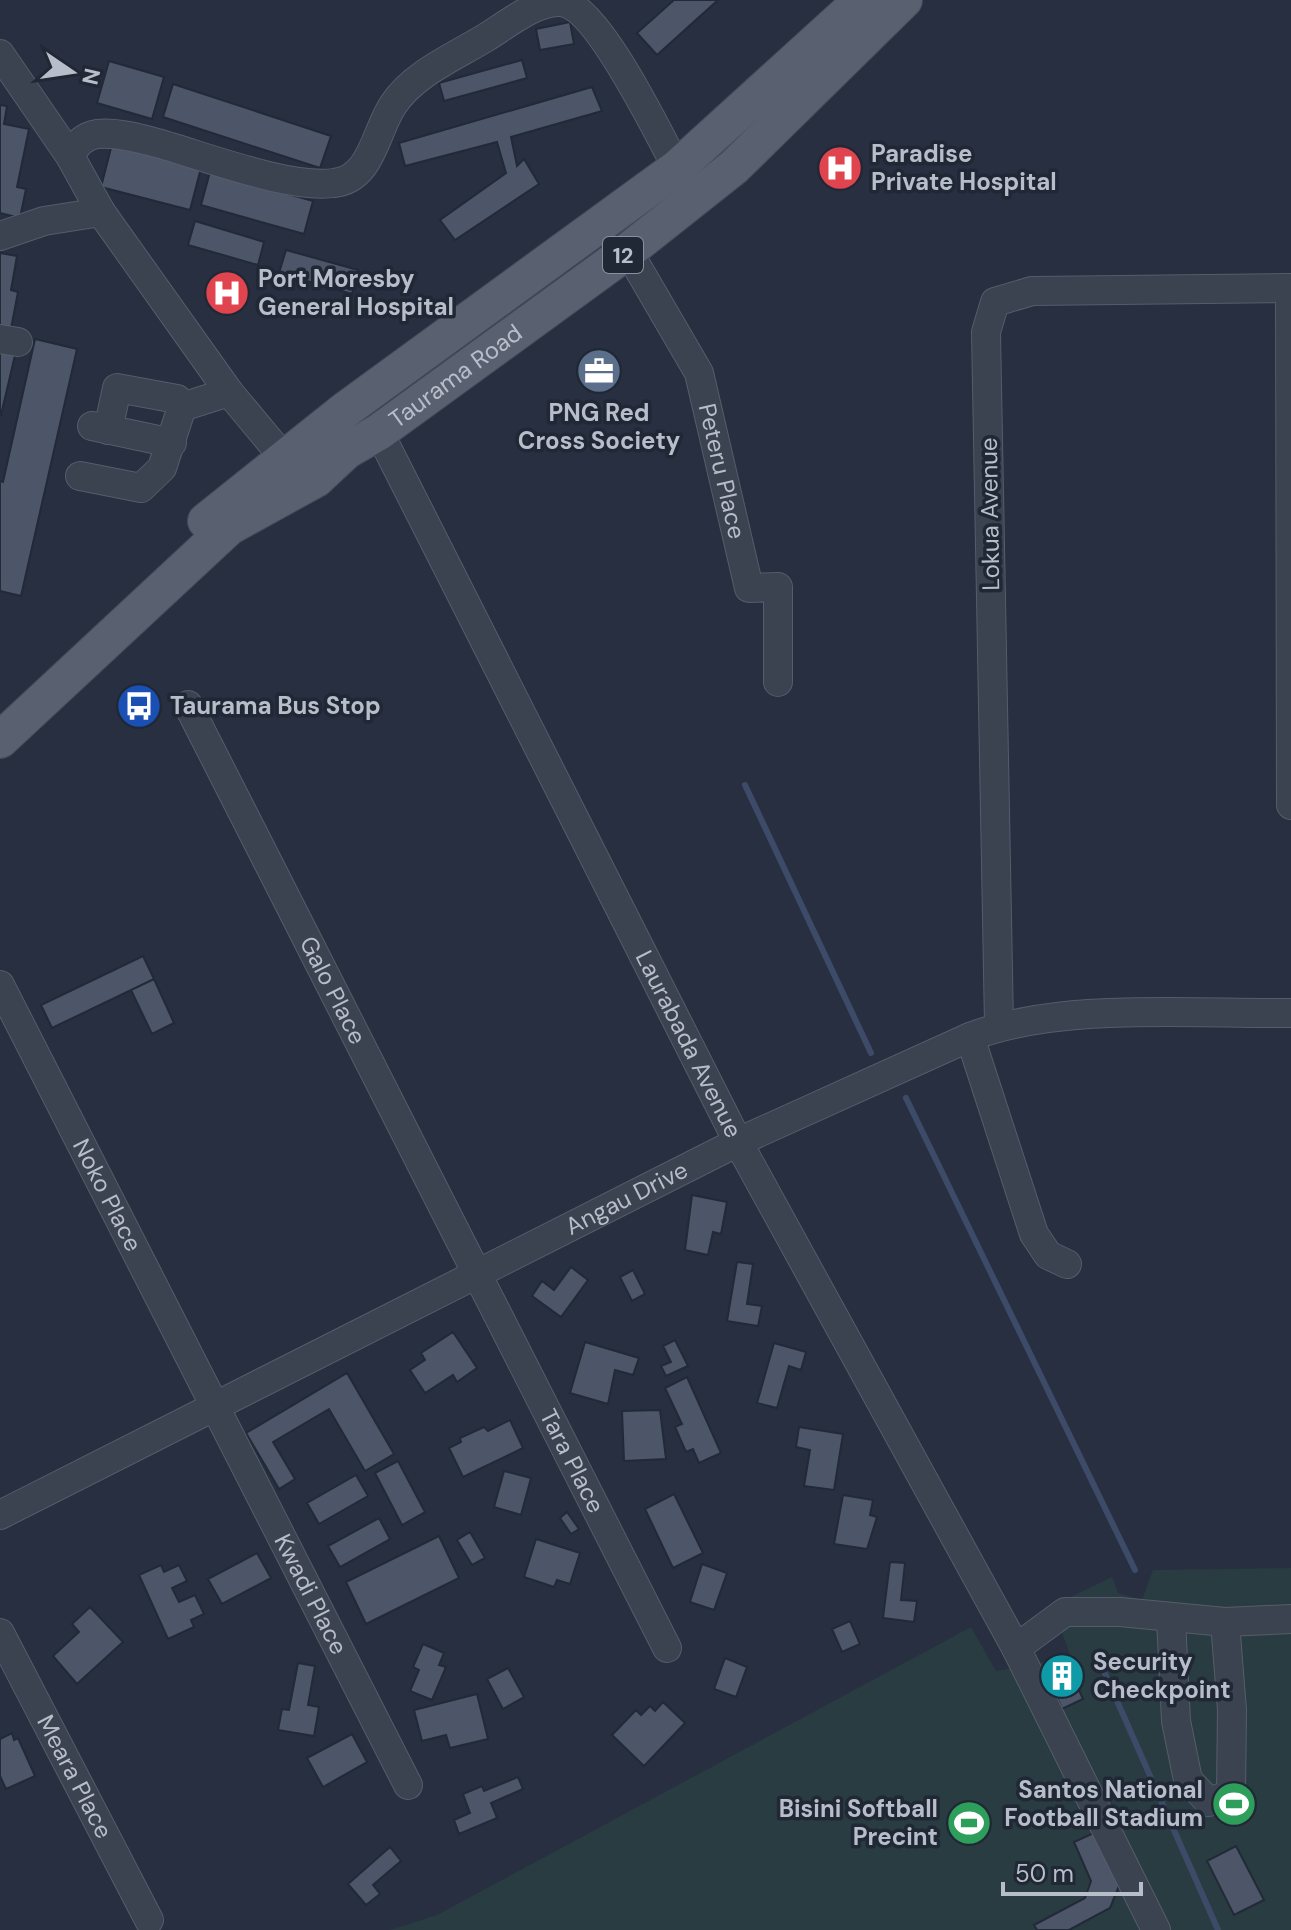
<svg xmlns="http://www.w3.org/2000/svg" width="1291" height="1930" font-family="'DM Sans',sans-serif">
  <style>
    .park { fill: #293c41 }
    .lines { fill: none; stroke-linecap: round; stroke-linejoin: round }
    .stream { stroke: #3e4b68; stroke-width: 6 }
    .building { fill: #4d5669; stroke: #222937; stroke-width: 2 }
    .minor-casing { stroke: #565d6a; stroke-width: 30 }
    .major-casing { stroke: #454b59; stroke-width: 38 }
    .minor { stroke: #3b4250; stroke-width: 28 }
    .major { stroke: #596170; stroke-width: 36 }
    .labels { text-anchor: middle; stroke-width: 7; stroke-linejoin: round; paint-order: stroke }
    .shield { fill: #202735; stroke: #8a909d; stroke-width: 2 }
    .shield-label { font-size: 22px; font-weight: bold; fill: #b8bdca }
    .poi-label { font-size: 24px; font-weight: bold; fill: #b8bdca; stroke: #202735; text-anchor: start }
    .street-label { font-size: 24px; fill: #b8bdca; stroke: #202735 }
  </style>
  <rect width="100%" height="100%" fill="#272f40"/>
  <!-- park -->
  <path class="park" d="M1291,1568V1930H390L437,1915L971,1627L996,1671L1071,1657L1052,1606L1112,1577L1118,1593L1142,1600L1153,1570Z"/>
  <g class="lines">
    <!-- stream -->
    <path class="stream" d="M745,785L871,1053
      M906,1098L1135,1570
      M1103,1669L1218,1930"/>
  </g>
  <!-- building -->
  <path class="building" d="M674,0H718L657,55L637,33Z
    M570,22L574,44L540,50L536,29Z
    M522,60L527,78L444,101L439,83Z
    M109,61L164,77L152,119L97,103Z
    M173,84L331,136L320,168L163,117Z
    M592,87L602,111L511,137L517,166L524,159L539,184L455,240L440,220L506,173L497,142L405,166L399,143Z
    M0,105L7,106L4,124L29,129L17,187L26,189L20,218L0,213Z
    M112,144L201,168L190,210L101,187Z
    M210,172L313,201L304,234L201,205Z
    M195,221L264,242L258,265L188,245Z
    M286,250L358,270L352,294L279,273Z
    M0,253L17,256L11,290L18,292L10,334L0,332Z
    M35,339L77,349L21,596L0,591V481L3,482Z
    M0,347L16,351L1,415H0Z
    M143,956L154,979L52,1028L41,1005Z
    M154,979L174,1023L152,1034L131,990Z
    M692,1195L727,1202L721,1234L713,1232L708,1255L685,1250Z
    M737,1262L753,1264L747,1304L762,1306L758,1326L727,1321Z
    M571,1267L588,1280L561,1317L532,1296L542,1281L554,1290Z
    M633,1270L645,1294L632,1301L620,1277Z
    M453,1332L477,1368L457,1382L453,1375L425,1393L410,1370L425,1360L421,1353Z
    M675,1340L688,1366L666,1376L661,1366L671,1362L663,1346Z
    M585,1342L639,1358L633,1375L615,1370L608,1404L570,1393Z
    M774,1343L806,1352L801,1370L789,1366L777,1408L757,1403Z
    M347,1373L394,1454L365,1471L329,1409L273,1442L295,1479L279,1489L246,1433Z
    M687,1377L721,1453L699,1463L693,1449L686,1452L675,1427L682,1424L665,1388Z
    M660,1410L666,1459L624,1461L622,1411Z
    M510,1420L523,1448L463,1477L449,1448L461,1442L460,1438L484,1427L488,1431Z
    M799,1427L843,1434L834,1490L804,1486L810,1450L796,1447Z
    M398,1461L425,1512L402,1525L375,1473Z
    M504,1471L531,1478L521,1515L494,1507Z
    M356,1475L368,1496L319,1524L307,1503Z
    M674,1494L703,1553L673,1568L645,1509Z
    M843,1495L873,1500L870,1515L877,1517L867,1549L834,1544Z
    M567,1512L579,1529L571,1534L560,1518Z
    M379,1518L390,1539L340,1567L328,1546Z
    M470,1532L485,1558L472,1565L457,1540Z
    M439,1536L459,1578L366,1624L346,1582Z
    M536,1539L580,1553L570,1584L557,1580L554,1587L524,1577Z
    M257,1553L271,1578L222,1604L208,1579Z
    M890,1562L905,1563L901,1600L917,1601L914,1622L883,1618Z
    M702,1564L727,1573L714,1610L690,1602Z
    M161,1565L164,1572L179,1565L187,1581L172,1588L179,1602L195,1595L204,1614L191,1620L194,1627L168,1639L139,1575Z
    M90,1607L123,1642L77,1684L53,1656L79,1632L72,1624Z
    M850,1621L860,1644L842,1652L832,1629Z
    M423,1644L444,1653L439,1665L446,1667L432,1700L410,1691L419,1670L413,1667Z
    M725,1658L747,1667L736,1697L714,1689Z
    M298,1663L315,1666L308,1705L319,1707L314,1736L278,1730L282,1709L289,1710Z
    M508,1668L524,1697L503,1709L487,1679Z
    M1065,1669L1070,1677L1058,1683L1054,1675Z
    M1074,1679L1083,1699L1062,1709L1053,1688Z
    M477,1694L488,1739L450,1748L446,1735L422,1741L414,1710Z
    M663,1702L685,1723L644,1766L612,1735L636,1710L641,1715L650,1706L655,1711Z
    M12,1733L14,1740L18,1738L35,1776L6,1789L0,1776V1739Z
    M352,1734L367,1762L323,1787L307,1758Z
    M518,1777L523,1789L491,1803L497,1818L459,1834L454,1820L470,1813L463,1794L482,1786L484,1791Z
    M1096,1832L1119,1886L1110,1908L1069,1930H1037L1034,1925L1085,1898L1091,1881L1074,1842Z
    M1236,1846L1264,1900L1234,1915L1207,1861Z
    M390,1847L401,1861L373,1885L380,1894L366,1905L348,1884Z"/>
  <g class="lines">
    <!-- minor casing -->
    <g class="minor-casing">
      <g id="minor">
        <path d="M0,54L70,156L101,212L229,392L284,458L301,470"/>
        <path d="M70,156C76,144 84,136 97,134C116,132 139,138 157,143C204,156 288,189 334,183C372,179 375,132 393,105C413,74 454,57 485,38C505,26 536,0 561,2C598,6 658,133 677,168"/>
        <path d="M0,236L44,221L101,212"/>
        <path id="s1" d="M628,251L699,373L749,588L778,587V682"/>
        <path d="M1290,288L1291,805"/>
        <path d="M0,339L18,342"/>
        <path d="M92,426L172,443"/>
        <path d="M108,430L117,388L177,399L182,407"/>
        <path id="s2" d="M379,432L738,1142L1016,1648L1156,1930"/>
        <path d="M80,476L141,488L162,468L182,407L229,392"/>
        <path id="s3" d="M188,705L667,1648"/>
        <path id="s4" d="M0,985L408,1785"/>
        <path d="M999,1025L986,332L995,302L1032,291L1291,288"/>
        <path d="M970,1037L1034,1234L1048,1255L1067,1264"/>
        <path id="s5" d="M0,1515L738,1142L970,1037C1060,1002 1194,1014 1291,1013"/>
        <path d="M1171,1619L1176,1721L1188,1780L1209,1802L1231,1794L1232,1710L1225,1622"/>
        <path id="s6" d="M0,1633L149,1920"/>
        <path d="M1016,1648L1065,1612H1120L1225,1622L1291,1619"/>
      </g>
    </g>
    <!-- major casing -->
    <g class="major-casing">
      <g id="major">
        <path d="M206,521L345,410L677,168L862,0"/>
        <path id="s7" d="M0,740L229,527L316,479L346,451L379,432L628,251L734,167L904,0"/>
      </g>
    </g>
    <!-- minor -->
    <use href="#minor" class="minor"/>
    <!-- major -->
    <use href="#major" class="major"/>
  </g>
  <!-- icons -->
  <defs>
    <g id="hospital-disc" transform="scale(2.3)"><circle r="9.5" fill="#e0444e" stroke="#202735"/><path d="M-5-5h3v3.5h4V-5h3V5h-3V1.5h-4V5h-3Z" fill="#fff"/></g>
    <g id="office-disc" transform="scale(2.3)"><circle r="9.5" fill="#5c6f8a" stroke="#202735"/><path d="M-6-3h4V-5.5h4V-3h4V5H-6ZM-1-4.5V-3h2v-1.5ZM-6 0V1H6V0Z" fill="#fff"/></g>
    <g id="bus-disc" transform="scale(2.3)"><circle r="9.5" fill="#1a4fb4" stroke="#202735"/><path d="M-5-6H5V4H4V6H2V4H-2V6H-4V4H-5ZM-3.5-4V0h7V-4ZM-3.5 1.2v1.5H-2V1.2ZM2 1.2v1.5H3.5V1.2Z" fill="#fff"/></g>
    <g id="building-disc" transform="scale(2.3)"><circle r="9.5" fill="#0f9aa8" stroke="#202735"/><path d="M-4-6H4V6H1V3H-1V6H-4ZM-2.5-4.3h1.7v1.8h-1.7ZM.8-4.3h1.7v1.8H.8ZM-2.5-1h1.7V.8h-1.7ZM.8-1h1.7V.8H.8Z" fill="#fff"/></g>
    <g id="stadium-disc" transform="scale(2.3)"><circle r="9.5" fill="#2e9e5b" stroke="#202735"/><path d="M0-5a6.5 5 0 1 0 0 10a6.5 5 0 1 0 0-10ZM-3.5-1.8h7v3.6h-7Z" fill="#fff"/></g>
  </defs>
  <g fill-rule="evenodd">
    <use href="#hospital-disc" x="840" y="168"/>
    <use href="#hospital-disc" x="227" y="293"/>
    <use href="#office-disc" x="599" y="371"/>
    <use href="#bus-disc" x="139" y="706"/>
    <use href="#building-disc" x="1062" y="1676"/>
    <use href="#stadium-disc" x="1234" y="1804"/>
    <use href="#stadium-disc" x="969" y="1823"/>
  </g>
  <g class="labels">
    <!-- shield labels -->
    <rect class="shield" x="603" y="237" width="40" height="36" rx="6"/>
    <g class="shield-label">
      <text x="623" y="263">12</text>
    </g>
    <!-- poi labels -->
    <g class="poi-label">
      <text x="871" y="162">Paradise<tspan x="871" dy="28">Private Hospital</tspan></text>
      <text x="258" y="287">Port Moresby<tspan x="258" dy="28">General Hospital</tspan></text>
      <text x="599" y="421" text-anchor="middle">PNG Red<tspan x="599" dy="28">Cross Society</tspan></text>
      <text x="170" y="714">Taurama Bus Stop</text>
      <text x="1093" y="1670">Security<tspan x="1093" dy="28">Checkpoint</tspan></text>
      <text x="1203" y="1798" text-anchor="end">Santos National<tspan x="1203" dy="28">Football Stadium</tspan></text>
      <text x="938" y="1817" text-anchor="end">Bisini Softball<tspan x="938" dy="28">Precint</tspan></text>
    </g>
    <!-- street labels -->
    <g class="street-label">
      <text dy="8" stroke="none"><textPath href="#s7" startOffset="586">Taurama Road</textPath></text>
      <text dy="8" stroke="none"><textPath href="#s1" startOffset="242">Peteru Place</textPath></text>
      <text transform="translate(990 514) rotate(-91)" y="8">Lokua Avenue</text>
      <text dy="8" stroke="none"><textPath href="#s3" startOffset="320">Galo Place</textPath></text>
      <text dy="8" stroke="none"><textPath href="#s2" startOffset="686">Laurabada Avenue</textPath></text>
      <text dy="8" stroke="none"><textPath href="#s4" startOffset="236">Noko Place</textPath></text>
      <text dy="8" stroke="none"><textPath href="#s5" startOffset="702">Angau Drive</textPath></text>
      <text dy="8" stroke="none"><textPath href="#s3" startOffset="848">Tara Place</textPath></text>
      <text dy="8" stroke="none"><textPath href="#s4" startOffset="684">Kwadi Place</textPath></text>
      <text dy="8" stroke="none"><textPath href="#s6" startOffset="162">Meara Place</textPath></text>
    </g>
  </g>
  <!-- north arrow -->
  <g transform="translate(72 72) rotate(103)" stroke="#202735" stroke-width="6" paint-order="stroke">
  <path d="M0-6L14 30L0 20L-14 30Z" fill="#b8bdca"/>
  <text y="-12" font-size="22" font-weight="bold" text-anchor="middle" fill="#b8bdca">N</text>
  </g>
  <!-- scale -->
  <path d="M1003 1882v12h138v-12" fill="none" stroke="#b8bdca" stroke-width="4"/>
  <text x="1015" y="1882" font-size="24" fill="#b8bdca" stroke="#202735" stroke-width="6" paint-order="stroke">50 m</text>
</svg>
